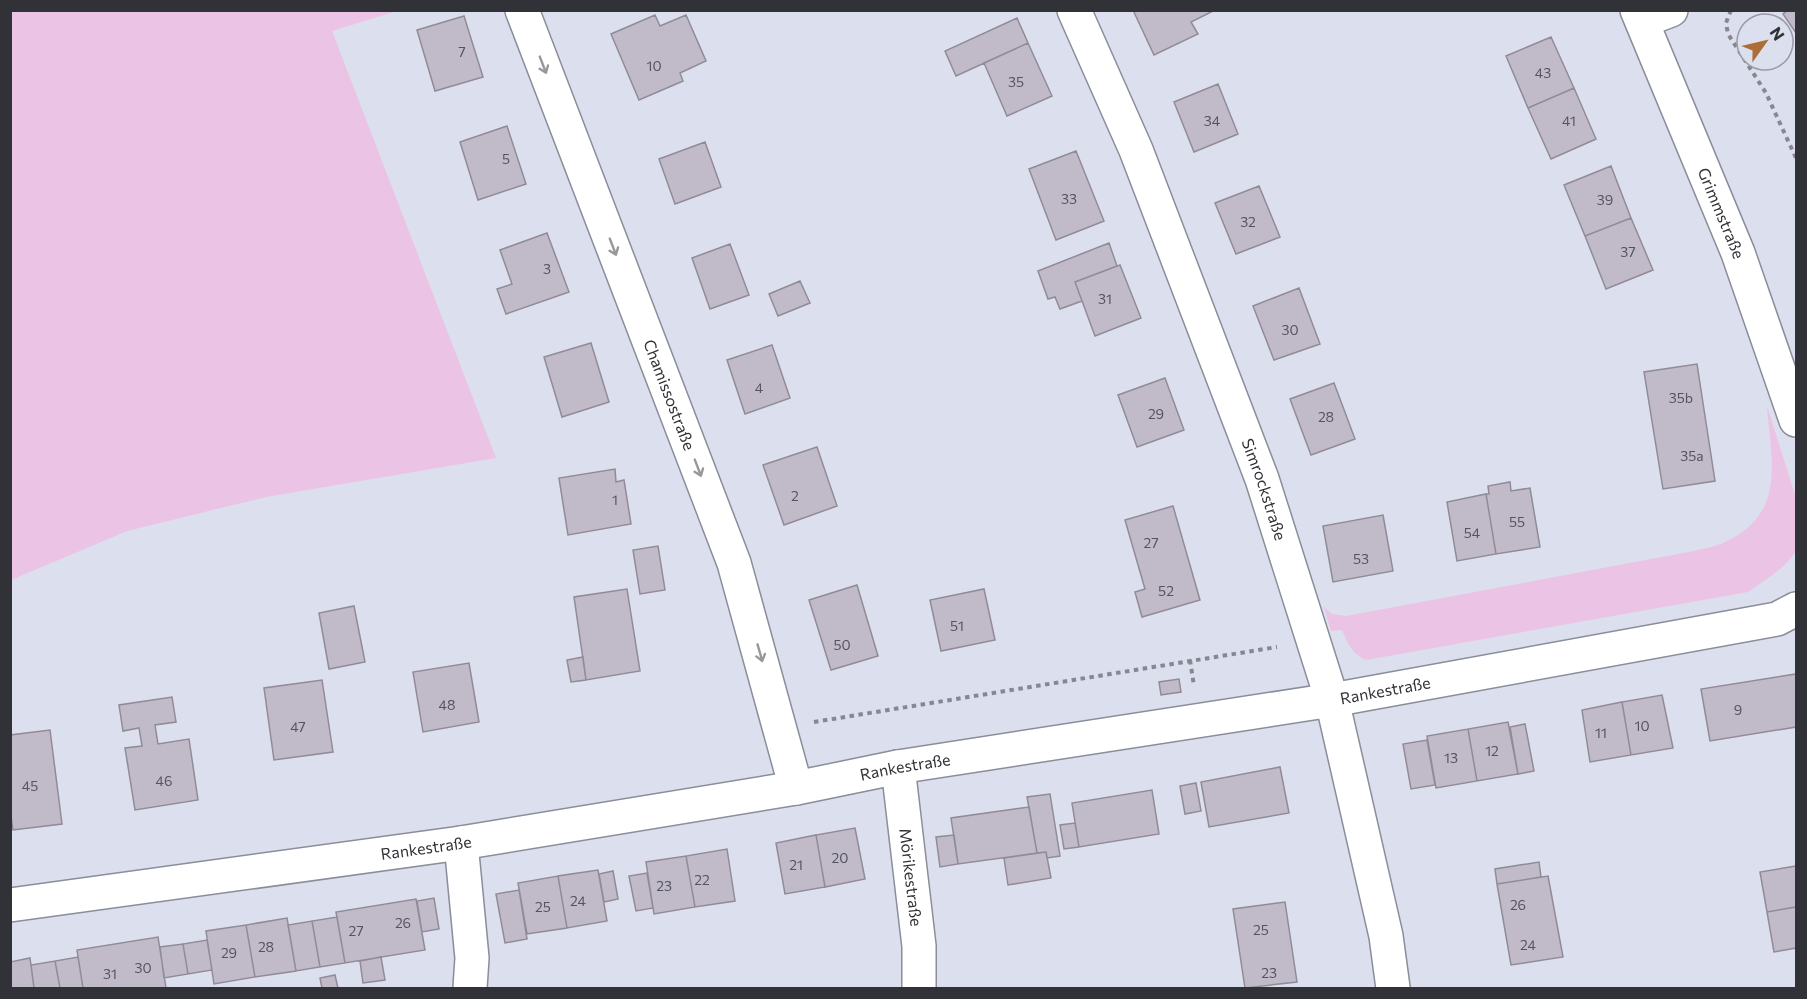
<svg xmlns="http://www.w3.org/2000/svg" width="1807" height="999" font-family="Commissioner,sans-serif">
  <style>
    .green { fill: #ebc3e4 }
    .building { fill: #c1bbc9; stroke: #918b98; stroke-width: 1.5 }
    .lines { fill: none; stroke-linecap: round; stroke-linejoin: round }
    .minor-casing { stroke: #8a8d9a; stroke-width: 36 }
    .path { stroke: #868891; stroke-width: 4; stroke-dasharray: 4.5 4.5; stroke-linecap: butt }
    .minor { stroke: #fff; stroke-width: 33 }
    .oneway { stroke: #98989b }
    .labels { text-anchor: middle; stroke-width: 4.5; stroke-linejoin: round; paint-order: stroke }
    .number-label { font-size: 14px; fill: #55545c }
    .street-label { font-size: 16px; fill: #313237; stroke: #dcdfed }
  </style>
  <rect width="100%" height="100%" fill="#dcdfed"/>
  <!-- green -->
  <path class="green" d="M11,10L397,11L332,31L496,458L266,497L127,531L11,580Z
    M1767,406L1796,498V551C1785,569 1765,580 1748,592L1366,660C1352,654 1348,644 1342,630L1331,631L1324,607L1332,614L1346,616L1694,551C1704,548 1716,547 1725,542C1787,513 1771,462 1767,406Z"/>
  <!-- building -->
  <path class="building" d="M1133,10H1215L1191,22L1198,34L1154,55Z
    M1788,10H1796V33L1783,14Z
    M655,15L660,26L686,15L706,61L680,73L683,81L639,100L611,34Z
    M464,16L483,77L435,91L417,30Z
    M1017,18L1028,43L956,76L945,51Z
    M1551,37L1574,88L1528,108L1506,56Z
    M1028,43L1052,96L1007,116L984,63Z
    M1218,84L1238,134L1194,152L1174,102Z
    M1574,88L1596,139L1551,159L1528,108Z
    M507,126L526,184L478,200L460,142Z
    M705,142L721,187L675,204L659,159Z
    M1076,151L1104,221L1056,240L1029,169Z
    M1611,166L1631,218L1585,236L1564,185Z
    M1259,186L1280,237L1236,254L1215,203Z
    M1631,218L1653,270L1606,289L1585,236Z
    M547,233L569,292L506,314L497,289L512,284L500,250Z
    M1109,243L1117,266L1075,282L1082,301L1060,309L1055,297L1048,299L1038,271Z
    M730,244L749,295L710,309L692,258Z
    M1120,265L1141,318L1095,336L1075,282Z
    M800,281L810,303L778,316L769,294Z
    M1299,288L1320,344L1274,360L1253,306Z
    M591,343L609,402L562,417L544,357Z
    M772,345L790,398L745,414L727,360Z
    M1697,364L1715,481L1663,489L1644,372Z
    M1165,378L1184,430L1137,447L1118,395Z
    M1334,383L1355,439L1311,455L1290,399Z
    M817,447L837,506L784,525L763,465Z
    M615,469L616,482L624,480L631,524L568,535L559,478Z
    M1510,482L1511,491L1530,488L1540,547L1496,554L1486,494H1489L1488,486Z
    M1486,494L1496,554L1457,561L1447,502Z
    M1173,506L1200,600L1142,617L1135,592L1145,589L1125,520Z
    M1383,515L1393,571L1333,582L1323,526Z
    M658,546L665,590L640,594L633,550Z
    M857,585L878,656L831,670L809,600Z
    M627,589L640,671L586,680L574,597Z
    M984,589L995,640L941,651L930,600Z
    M354,606L365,662L329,669L319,613Z
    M583,657L586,680L571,682L567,660Z
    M469,663L479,722L423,732L413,672Z
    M1796,674V727L1710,741L1701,689Z
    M1179,679L1181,692L1161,695L1159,682Z
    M322,680L333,752L274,760L264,688Z
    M1662,695L1673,748L1631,755L1622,702Z
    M172,697L176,722L155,725L158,744L189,739L198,800L135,810L125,748L142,746L139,728L123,731L119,705Z
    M1622,702L1631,755L1590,762L1582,710Z
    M1508,722L1518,774L1477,781L1468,729Z
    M1525,724L1534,771L1518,774L1510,727Z
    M1468,729L1477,781L1436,788L1427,736Z
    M50,730L62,824L13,830L10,810V735Z
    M1427,740L1435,785L1411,789L1403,744Z
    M1280,767L1289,813L1209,827L1201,782Z
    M1196,783L1201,811L1185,814L1180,786Z
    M1152,790L1159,834L1079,847L1072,803Z
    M1050,794L1060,856L1047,858L1046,852L1037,853L1027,797Z
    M1029,807L1037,853L958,864L951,818Z
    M1075,823L1079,847L1064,849L1060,825Z
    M855,828L865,879L825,887L816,835Z
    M816,835L825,887L785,894L776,843Z
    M954,835L958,864L940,867L936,837Z
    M727,849L735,901L695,907L686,856Z
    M1046,852L1051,878L1008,885L1004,858Z
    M686,856L695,907L654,914L646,862Z
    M1539,862L1541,877L1497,884L1495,869Z
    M1796,866V907L1767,912L1760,872Z
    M598,870L607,921L567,928L558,876Z
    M613,871L618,899L604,902L599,874Z
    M647,873L653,908L636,911L629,876Z
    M558,876L567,928L527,934L518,883Z
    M1548,876L1563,957L1511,965L1497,884Z
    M519,890L527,939L505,943L496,894Z
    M434,898L439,929L422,932L417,901Z
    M416,899L425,950L345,963L336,912Z
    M1285,902L1297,982L1245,988L1233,909Z
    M1796,907V948L1774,952L1767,912Z
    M337,917L345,963L320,967L312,921Z
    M287,918L296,971L255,977L246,925Z
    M312,921L320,967L296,971L288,925Z
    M246,925L255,977L214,984L206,931Z
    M158,937L166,988H83L77,950Z
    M207,940L212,970L188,974L183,944Z
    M183,944L188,974L164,978L160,947Z
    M78,957L83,988H60L55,961Z
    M381,957L385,980L363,983L360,961Z
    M30,958L34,988H10V962Z
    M55,961L60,988H34L31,965Z
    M335,975L338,988H322L320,978Z"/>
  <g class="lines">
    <!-- minor casing -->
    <g class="minor-casing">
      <g id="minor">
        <path id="s1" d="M522,10L734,563L796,788"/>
        <path id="s2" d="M1074,10L1136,150L1262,479L1332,700L1386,936L1393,988"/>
        <path id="s3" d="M1637,10L1738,253L1796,420"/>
        <path d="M1642,21L1671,10"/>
        <path id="s4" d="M898,767L919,946V988"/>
        <path d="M461,843L472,958L470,988"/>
        <path id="s5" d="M10,905L461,843L796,788L898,767L1332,700L1777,619L1796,609"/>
      </g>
    </g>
    <!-- path -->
    <path class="path" d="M1731,10L1726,23L1728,34L1766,93L1796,158
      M1190,660L1194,686
      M814,722L1277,647"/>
    <!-- minor -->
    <use href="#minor" class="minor"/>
  </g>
  <!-- one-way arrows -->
  <defs><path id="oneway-shaft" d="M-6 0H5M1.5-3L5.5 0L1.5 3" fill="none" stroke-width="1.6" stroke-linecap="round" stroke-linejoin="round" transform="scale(1.5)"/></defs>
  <g class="oneway">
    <use href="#oneway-shaft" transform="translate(543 65) rotate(69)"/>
    <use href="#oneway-shaft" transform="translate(613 247) rotate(69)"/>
    <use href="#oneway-shaft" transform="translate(698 468) rotate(69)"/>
    <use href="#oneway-shaft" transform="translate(760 653) rotate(74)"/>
  </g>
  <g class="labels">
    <!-- number labels -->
    <g class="number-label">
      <text x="462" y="57">7</text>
      <text x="654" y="71">10</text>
      <text x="1543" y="78">43</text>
      <text x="1016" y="87">35</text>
      <text x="1212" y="126">34</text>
      <text x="1569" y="126">41</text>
      <text x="506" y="164">5</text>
      <text x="1069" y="204">33</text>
      <text x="1605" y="205">39</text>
      <text x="1248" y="227">32</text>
      <text x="1628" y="257">37</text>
      <text x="547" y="274">3</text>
      <text x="1105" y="304">31</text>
      <text x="1290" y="335">30</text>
      <text x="759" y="393">4</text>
      <text x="1681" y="403">35b</text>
      <text x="1156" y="419">29</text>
      <text x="1326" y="422">28</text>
      <text x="1692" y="461">35a</text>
      <text x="795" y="501">2</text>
      <text x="615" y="505">1</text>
      <text x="1517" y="527">55</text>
      <text x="1472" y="538">54</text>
      <text x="1151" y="548">27</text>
      <text x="1361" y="564">53</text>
      <text x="1166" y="596">52</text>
      <text x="957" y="631">51</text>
      <text x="842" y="650">50</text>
      <text x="447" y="710">48</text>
      <text x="1738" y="715">9</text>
      <text x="1642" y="731">10</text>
      <text x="298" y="732">47</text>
      <text x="1601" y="738">11</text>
      <text x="1492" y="756">12</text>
      <text x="1451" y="763">13</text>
      <text x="164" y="786">46</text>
      <text x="30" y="791">45</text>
      <text x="840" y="863">20</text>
      <text x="796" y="870">21</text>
      <text x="702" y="885">22</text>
      <text x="664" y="891">23</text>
      <text x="578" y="906">24</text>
      <text x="1518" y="910">26</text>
      <text x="543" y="912">25</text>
      <text x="403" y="928">26</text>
      <text x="1261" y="935">25</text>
      <text x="356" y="936">27</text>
      <text x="1528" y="950">24</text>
      <text x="266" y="952">28</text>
      <text x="229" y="958">29</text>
      <text x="143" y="973">30</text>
      <text x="1269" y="978">23</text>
      <text x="110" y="979">31</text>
    </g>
    <!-- street labels -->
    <g class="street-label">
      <text dy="6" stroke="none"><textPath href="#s3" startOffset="220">Grimmstraße</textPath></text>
      <text dy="6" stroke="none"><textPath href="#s1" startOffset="412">Chamissostraße</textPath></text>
      <text dy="6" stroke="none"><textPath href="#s2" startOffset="516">Simrockstraße</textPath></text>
      <text dy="6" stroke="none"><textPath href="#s5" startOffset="1392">Rankestraße</textPath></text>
      <text dy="6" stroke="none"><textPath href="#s5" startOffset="906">Rankestraße</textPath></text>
      <text dy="6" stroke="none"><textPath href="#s5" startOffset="420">Rankestraße</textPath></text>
      <text dy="6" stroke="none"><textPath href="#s4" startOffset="111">Mörikestraße</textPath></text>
    </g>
  </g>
  <!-- border -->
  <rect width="1807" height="999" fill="none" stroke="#313237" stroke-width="24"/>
  <!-- north arrow -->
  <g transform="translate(1765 42) rotate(56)"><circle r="28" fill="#dcdfed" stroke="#989aa4" stroke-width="1.5"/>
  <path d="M0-4.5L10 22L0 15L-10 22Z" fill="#ad6d36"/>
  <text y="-9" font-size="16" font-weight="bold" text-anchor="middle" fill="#313237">N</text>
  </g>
</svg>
